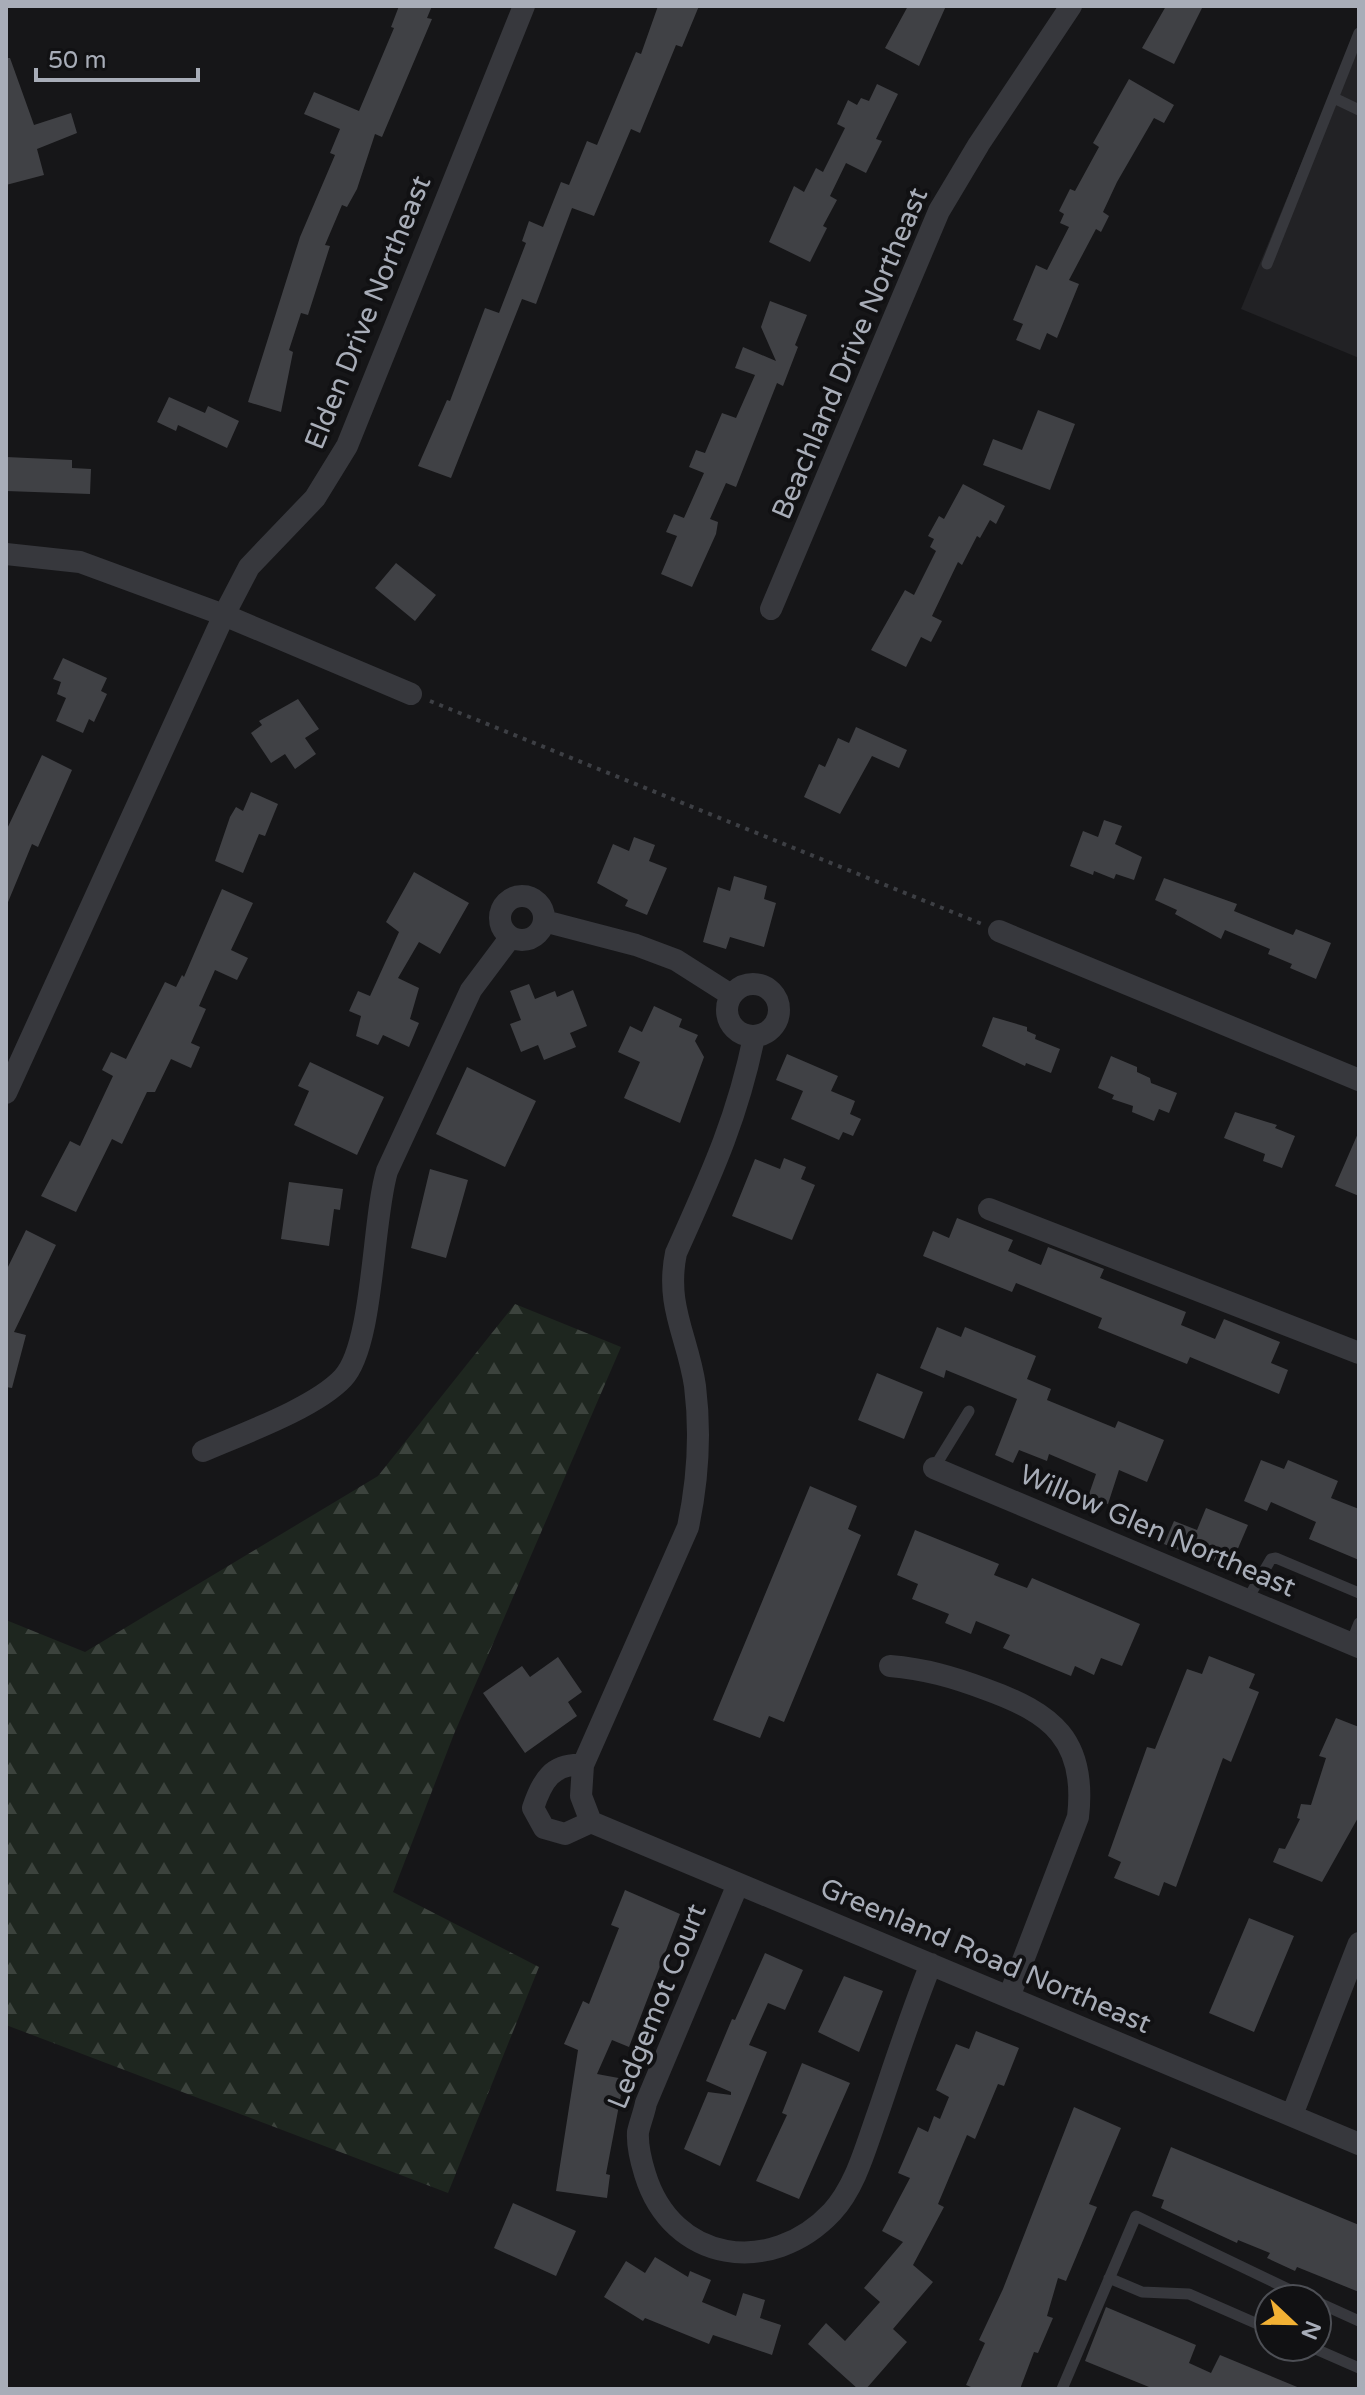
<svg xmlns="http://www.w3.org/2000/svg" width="1365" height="2395" font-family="'Varela Round',sans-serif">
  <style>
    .built { fill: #222225 }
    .forest { fill: url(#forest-firs) }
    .building { fill: #404145 }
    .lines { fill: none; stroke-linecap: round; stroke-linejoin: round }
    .path { stroke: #3d3f44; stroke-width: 4; stroke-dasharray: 4 6; stroke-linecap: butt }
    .lane { stroke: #37383d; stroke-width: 11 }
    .street { stroke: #37383d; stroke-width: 22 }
    .labels { text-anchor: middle; stroke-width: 8; stroke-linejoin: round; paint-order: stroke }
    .street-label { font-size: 28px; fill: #a8adb8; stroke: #111113 }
  </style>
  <defs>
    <pattern id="forest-firs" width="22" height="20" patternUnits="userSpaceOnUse" patternTransform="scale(2)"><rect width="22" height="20" fill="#1e261f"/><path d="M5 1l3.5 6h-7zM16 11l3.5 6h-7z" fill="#3c433d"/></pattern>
  </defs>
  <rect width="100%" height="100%" fill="#161618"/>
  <!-- built -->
  <path class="built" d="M1359,24V358L1241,309Z"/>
  <!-- forest -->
  <path class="forest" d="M515,1304L621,1347L454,1734L393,1892L539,1967L448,2193L6,2025V1620L85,1652L378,1476Z"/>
  <!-- building -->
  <path class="building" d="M399,6H432L427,18L432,19L382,137L375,134L357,189L347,207L342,205L325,245L330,246L308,315L301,313L289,350L293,352L281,412L248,402L300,237L335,155L330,153L340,129L304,114L314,92L359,111L394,28L391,27Z
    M658,6H699L682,47L676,45L640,133L631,129L594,216L572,208L536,304L522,299L451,478L418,466L447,400L450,401L485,308L499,313L526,243L522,241L529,221L543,227L561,182L569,185L587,141L597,145L636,52L641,54Z
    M908,6H946L919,66L885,48Z
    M1166,6H1203L1174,64L1142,48Z
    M6,58H10L34,125L71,113L77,133L37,149L44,175L6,185Z
    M1129,79L1174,105L1164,123L1154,118L1117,182L1103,212L1109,216L1101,232L1096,229L1069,280L1079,284L1057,338L1047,333L1040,350L1016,340L1023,324L1013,320L1036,265L1047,270L1069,227L1060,223L1064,214L1059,211L1070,189L1075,191L1099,147L1093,143Z
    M877,84L898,94L876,139L882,141L866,173L846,163L830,196L837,200L823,226L827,228L810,262L769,242L794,186L804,192L816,168L823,172L845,128L837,124L848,100L857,105L861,98L869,101Z
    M770,301L807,315L795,345L798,347L783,386L777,383L736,487L726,483L710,519L718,522L716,534L692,587L661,574L677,536L666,532L674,514L684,518L704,473L689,467L696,450L705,453L722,413L736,418L755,375L735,368L743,347L776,361L761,327Z
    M169,397L205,413L208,406L239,421L227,448L178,425L176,431L157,422Z
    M1038,410L1075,424L1050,490L983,465L993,439L1022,450Z
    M6,457L72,460V468L91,469L90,494L6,491Z
    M963,484L1005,506L996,524L990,520L980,538L977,536L962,565L958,562L932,616L942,621L931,642L921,637L906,667L871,650L905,590L914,595L936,551L930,547L934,539L928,536L939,516L944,519Z
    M396,563L436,595L415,621L375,588Z
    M63,658L107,678L101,691L107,694L94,722L89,719L83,733L56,721L66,698L57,694L61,682L53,679Z
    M298,699L319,729L305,738L316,754L295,769L285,754L271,763L251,733L262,725L259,721Z
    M856,727L907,750L899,768L872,756L840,814L804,797L819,764L825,767L838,738L849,743Z
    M42,755L72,770L38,847L32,844L6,907V831Z
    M251,792L278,804L265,836L259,834L243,873L215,861L230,817L236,807L243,811Z
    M1104,820L1122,826L1115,844L1142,857L1134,880L1116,874L1114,879L1094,871L1093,875L1070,866L1083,831L1098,837Z
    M634,837L655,845L649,861L667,868L647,915L625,906L628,900L597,883L613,844L629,851Z
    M414,872L469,903L440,954L419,942L398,978L419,988L410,1019L419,1023L409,1047L383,1035L378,1045L356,1036L361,1016L349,1011L358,991L370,996L399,932L386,922Z
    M734,876L767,886L764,899L776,903L764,947L730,937L726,949L703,942L718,887L730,891Z
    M1164,878L1237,904L1234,911L1293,935L1296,929L1331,943L1316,979L1290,968L1292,964L1268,954L1270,949L1225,930L1221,939L1175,914L1177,910L1155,900Z
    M222,889L253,903L231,950L248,958L237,980L215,970L199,1006L206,1009L191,1043L200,1047L191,1068L171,1059L155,1092H147L122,1144L112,1139L76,1212L41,1196L70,1141L80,1146L113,1076L102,1070L111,1052L126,1059L165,982L176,987L182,975L184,977Z
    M529,984L535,999L555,991L557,997L573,990L587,1026L570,1033L576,1047L544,1060L538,1045L521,1052L510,1024L521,1020L510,991Z
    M654,1006L682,1019L679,1027L698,1035L695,1041L704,1057L680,1123L624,1098L640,1062L618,1052L630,1026L642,1032Z
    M993,1017L1027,1027V1031L1036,1035L1035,1039L1060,1049L1051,1073L1026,1063L1025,1066L982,1046Z
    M787,1054L838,1076L831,1091L855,1101L850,1114L861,1119L853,1136L843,1132L839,1140L791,1119L803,1091L776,1080Z
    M1111,1056L1137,1067V1072L1150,1078L1151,1083L1177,1093L1169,1113L1159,1109L1154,1121L1132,1112L1133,1106L1112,1099L1114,1095L1098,1088Z
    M310,1062L384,1097L357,1155L294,1125L309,1091L298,1086Z
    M467,1067L536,1101L505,1167L436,1134Z
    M1235,1112L1277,1125L1275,1128L1295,1136L1282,1168L1263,1161L1265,1154L1224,1138Z
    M1359,1131V1196L1335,1186Z
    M784,1158L806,1167L801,1179L815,1185L792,1240L732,1216L755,1159L780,1169Z
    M430,1169L468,1180L446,1258L411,1248Z
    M289,1182L343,1189L340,1210L334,1209L329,1246L281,1239Z
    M957,1218L1013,1240L1008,1251L1041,1265L1048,1247L1104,1269L1100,1278L1186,1312L1181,1325L1215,1339L1224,1319L1280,1342L1271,1363L1288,1370L1279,1394L1190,1357L1187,1364L1098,1328L1102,1318L1016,1283L1012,1292L923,1256L933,1231L949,1238Z
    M26,1230L56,1245L14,1332L26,1335L12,1388L6,1387V1271Z
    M937,1327L961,1337L965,1327L1036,1356L1027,1379L1051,1389L1047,1400L1115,1428L1118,1421L1164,1440L1147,1482L1119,1470L1108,1504L1088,1497L1096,1474L1049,1454L1047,1461L1019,1450L1013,1463L995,1455L1017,1399L946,1370L944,1378L920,1368Z
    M877,1373L923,1392L904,1439L858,1420Z
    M1261,1460L1284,1469L1288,1460L1338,1481L1331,1498L1359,1509V1560L1309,1539L1316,1522L1271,1502L1267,1511L1244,1501Z
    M810,1486L857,1506L848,1529L861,1535L784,1722L769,1716L760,1738L713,1720Z
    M1206,1508L1248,1525L1230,1567L1210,1559L1208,1562L1164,1544L1174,1521L1197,1530Z
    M915,1530L999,1564L994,1575L1027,1588L1032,1578L1140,1624L1122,1666L1101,1658L1094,1675L1075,1666L1071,1676L1003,1648L1010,1635L976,1621L971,1634L945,1623L949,1614L912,1599L918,1584L897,1575Z
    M1209,1656L1255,1674L1249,1688L1259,1692L1231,1762L1223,1758L1176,1887L1164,1882L1159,1896L1114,1878L1121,1862L1108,1856L1147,1747L1155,1749L1187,1669L1202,1674Z
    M558,1657L582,1692L568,1702L577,1716L525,1753L483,1693L522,1666L530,1677Z
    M1336,1718L1359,1727V1816L1322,1882L1273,1862L1279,1848L1285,1849L1300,1819L1297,1818L1301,1804L1311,1805L1326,1758L1319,1756Z
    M625,1890L680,1914L629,2047L612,2040L597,2074L624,2079L606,2174L610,2175L607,2198L556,2191L578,2050L564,2044L583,2001L589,2004L619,1928L611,1925Z
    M1249,1918L1294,1936L1254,2032L1209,2013Z
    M765,1953L803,1970L785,2010L768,2003L749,2045L767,2052L720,2166L684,2149L708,2092L731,2095V2092L706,2081L732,2019L735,2020Z
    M844,1976L883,1991L859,2052L818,2032Z
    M976,2031L1019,2048L1004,2086L998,2084L975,2139L967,2135L938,2204L944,2207L913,2265L933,2282L893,2329L907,2342L866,2389H858L808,2344L826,2323L845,2341L880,2302L864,2288L903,2242L882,2231L910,2178L898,2173L918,2127L928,2132L934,2116L940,2119L949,2097L936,2090L956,2044L969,2049Z
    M802,2063L850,2083L799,2199L756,2181L787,2115L782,2113Z
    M1074,2107L1121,2128L1089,2204L1097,2207L1066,2281L1058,2278L1047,2316L1053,2318L1038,2353L1034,2352L1020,2389H976L966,2385L985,2343L979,2340L1003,2289Z
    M1171,2147L1359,2225V2292L1297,2267L1295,2271L1267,2258L1270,2253L1238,2240L1237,2243L1161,2208L1164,2200L1152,2196Z
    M513,2203L576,2231L556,2276L494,2248Z
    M655,2257L688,2277L690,2271L711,2280L702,2302L736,2316L743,2293L765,2300L760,2318L781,2325L772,2355L713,2335L709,2344L645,2318L643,2321L604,2297L626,2261L645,2273Z
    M1106,2307L1196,2345L1189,2363L1211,2373L1220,2355L1302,2389H1154L1085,2361Z"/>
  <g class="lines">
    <!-- path -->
    <path class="path" d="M430,701L982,924"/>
    <!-- lane -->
    <path class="lane" d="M1334,98L1359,110
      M1267,264L1359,33
      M934,1468L969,1411
      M1247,1600L1271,1559L1276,1558L1359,1593
      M1351,1643L1359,1623
      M1109,2278L1142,2292L1189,2294L1269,2329
      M1317,2302L1359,2321
      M1311,2347L1359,2368
      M1062,2389L1136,2216L1309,2299"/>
    <!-- street -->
    <path class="street" d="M6,554L80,562L224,615L6,1093
      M771,609L939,211L979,144L1071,6
      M411,694L224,615L249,567L315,498L347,446L524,6
      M500 918a22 22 0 1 1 44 0a22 22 0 1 1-44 0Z
      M544,921L636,945L676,960L731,995
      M999,931L1359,1080
      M727 1010a26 26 0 1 1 52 0a26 26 0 1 1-52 0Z
      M989,1209L1359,1353
      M203,1451C242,1434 315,1408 343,1378C374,1345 372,1221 387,1171L471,990L510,938
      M934,1468L1359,1647
      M890,1666C925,1669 953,1677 985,1689C1052,1713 1087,1740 1078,1817L1009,1997
      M583,1765C552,1763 542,1781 533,1808L544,1828L565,1834L591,1822
      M591,1822L1359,2144
      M591,1822L581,1796L583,1765L688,1527C698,1480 701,1434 695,1386C688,1337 665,1306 676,1253C710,1177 737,1120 754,1037
      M738,1884L646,2103C644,2113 640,2123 638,2132C637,2147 641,2161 645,2174C672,2263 771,2277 832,2212C856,2186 866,2146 878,2113C895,2063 911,2013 931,1964
      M1292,2115L1359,1943"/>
  </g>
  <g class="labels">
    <!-- street labels -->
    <g class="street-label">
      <text transform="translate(367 312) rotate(-68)" y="10">Elden Drive Northeast</text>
      <text transform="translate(849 353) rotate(-67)" y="10">Beachland Drive Northeast</text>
      <text transform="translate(1158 1530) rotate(23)" y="10">Willow Glen Northeast</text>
      <text transform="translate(986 1955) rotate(23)" y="10">Greenland Road Northeast</text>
      <text transform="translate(656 2006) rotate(-68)" y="10">Ledgemot Court</text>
    </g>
  </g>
  <!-- border -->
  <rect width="1365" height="2395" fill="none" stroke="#a8adb8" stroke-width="16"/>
  <!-- north arrow -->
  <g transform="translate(1293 2323) rotate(112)"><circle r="38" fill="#111113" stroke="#4d4f55" stroke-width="2"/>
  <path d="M0-6L14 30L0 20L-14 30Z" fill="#f2b134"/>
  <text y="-12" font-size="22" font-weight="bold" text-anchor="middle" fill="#a8adb8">N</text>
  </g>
  <!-- scale -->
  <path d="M36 68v12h162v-12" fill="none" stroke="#a8adb8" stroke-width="4"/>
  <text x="48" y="68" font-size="24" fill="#a8adb8" stroke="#111113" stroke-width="6" paint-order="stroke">50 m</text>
</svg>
